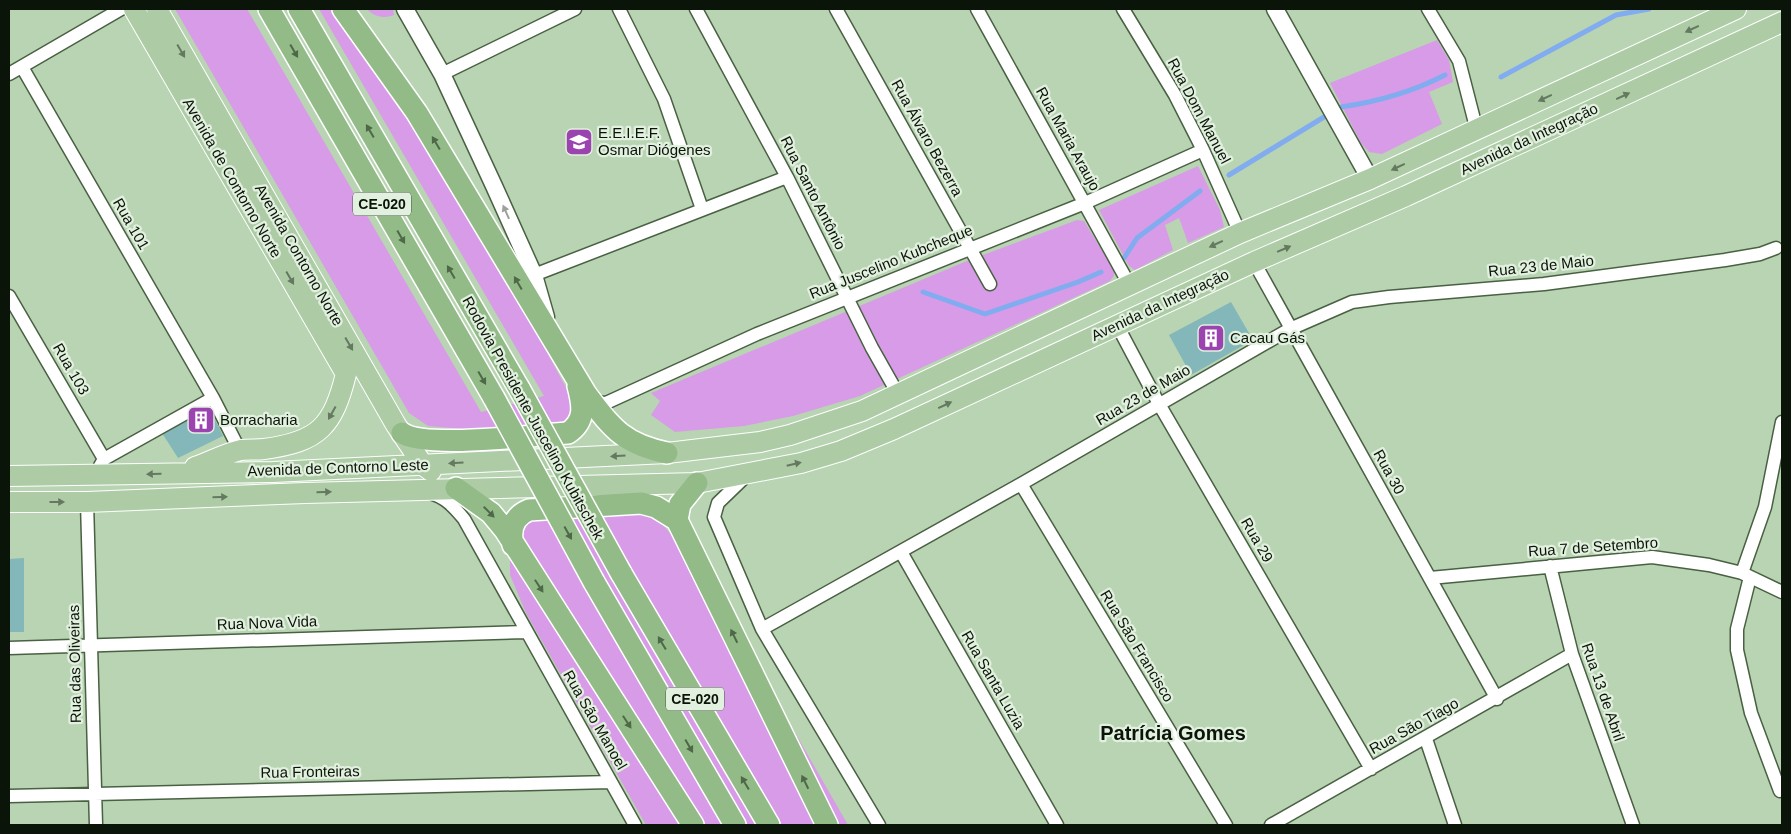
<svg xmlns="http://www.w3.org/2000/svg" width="1791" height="834" font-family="Helvetica,sans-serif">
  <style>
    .green { fill: #d89be7 }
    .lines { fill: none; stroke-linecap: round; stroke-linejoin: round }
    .stream { stroke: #81acf0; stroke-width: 5 }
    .building { fill: #83b7b9 }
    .minor-casing { stroke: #496043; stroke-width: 15 }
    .tertiary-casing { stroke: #496043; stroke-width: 19 }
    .primary-casing { stroke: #fff; stroke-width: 22 }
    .trunk-casing { stroke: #fff; stroke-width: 24 }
    .minor { stroke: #fff; stroke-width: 12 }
    .tertiary { stroke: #fff; stroke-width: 16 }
    .primary { stroke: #adcca6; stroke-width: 20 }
    .trunk { stroke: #92bb88; stroke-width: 21 }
    .trunk-bridge-casing { stroke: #fff; stroke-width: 24; stroke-linecap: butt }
    .trunk-bridge { stroke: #92bb88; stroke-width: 21 }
    .oneway { fill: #64795f }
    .oneway2 { fill: #4e6848 }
    .oneway3 { fill: #9da19c }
    .labels { text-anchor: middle; stroke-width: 4.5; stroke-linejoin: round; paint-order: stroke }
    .shield { fill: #e2f0df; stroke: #4c5648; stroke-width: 1 }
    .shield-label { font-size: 14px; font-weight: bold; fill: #0b1408 }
    .street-label { font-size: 15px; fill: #0b1408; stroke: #e2f0df }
    .poi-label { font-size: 15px; fill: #0b1408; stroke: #e2f0df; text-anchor: start }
    .district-label { font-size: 20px; font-weight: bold; fill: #0b1408; stroke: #e2f0df }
  </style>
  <rect width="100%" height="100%" fill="#b9d4b2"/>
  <!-- green -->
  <path class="green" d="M175,9H247L481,412L544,396L319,9H334L411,121L467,211L507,284L531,322L572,399C575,411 571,416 563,424L475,430L428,426L409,413Z
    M367,9H393L394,15C384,19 374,17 367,9Z
    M1437,40L1449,60L1453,82L1429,92L1442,124L1382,154L1369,152L1361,143L1330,83Z
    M1198,166L1220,210L1224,227L1188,243L1179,218L1165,225L1173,250L1135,270L1129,266L1099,210Z
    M1077,220L1084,221L1114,270V276L1110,281L860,396L793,416L744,426L675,432L651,415L660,401L651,393L967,261Z
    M610,505L653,514L700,567L848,825H646L526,613L510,575V556L513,524Z"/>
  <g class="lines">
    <!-- stream -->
    <path class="stream" d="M1501,77L1616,15L1649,9
      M1341,107C1376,102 1414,91 1445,75
      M1229,175L1324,117
      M1124,258L1137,238L1200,191
      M923,292L985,314L1078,282L1101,272"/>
  </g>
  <!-- building -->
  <path class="building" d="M1231,302L1253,340L1191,375L1169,335Z
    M209,407L223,436L178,458L162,433Z
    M24,558V632H9V559Z"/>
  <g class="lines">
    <!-- minor casing -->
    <g class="minor-casing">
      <path id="minor" d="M619,9L664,99L702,209
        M696,9L787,177L872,348L898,394
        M836,9L990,284
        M977,9L1129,284
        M1123,9L1175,95L1203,150L1240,233
        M1428,9L1459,61L1477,131
        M22,67L213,398L240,451
        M9,74L121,9
        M442,74L575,9
        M1254,262L1497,699
        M534,275L787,177
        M9,296L104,459
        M1117,325L1159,404L1371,769
        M592,402L606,403L757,334L1085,203L1203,150
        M100,466L104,459L213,398
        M747,475L718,503L714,517L762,629L879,825
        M1021,484L1226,825
        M430,493C445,497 454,507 464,519L635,825
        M87,502L96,825
        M901,552L1057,825
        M1550,566L1572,654L1633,825
        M1742,573L1765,507L1782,422
        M1750,577L1737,629V650L1751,713L1780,791
        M1430,578L1652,557L1709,565L1742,573L1782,592
        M762,629L1021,484L1290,329L1352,302L1389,297L1544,284L1725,260L1760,254L1776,248
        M9,648L525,632
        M1426,739L1455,825
        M9,796L611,782
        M1271,825L1572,654"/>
    </g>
    <!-- tertiary casing -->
    <g class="tertiary-casing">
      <path id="tertiary" d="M405,9L442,74L494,186L534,275L546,317
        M1275,9L1370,179"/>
    </g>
    <!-- primary casing -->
    <g class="primary-casing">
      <path id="primary" d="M134,9L346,374
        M157,9L396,425L423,465L431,471
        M195,467C210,462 226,453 241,450C249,449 257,450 264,449C319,442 333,426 346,374
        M9,476L273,472L667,453L760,442L790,435L862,411L1240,233L1370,179L1736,9
        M9,502H87L305,493L697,483L801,463L841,451L894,429L1254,262L1406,196L1782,22"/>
    </g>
    <!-- trunk casing -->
    <g class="trunk-casing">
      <path id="trunk" d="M269,9L494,398
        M299,9L520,390
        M343,9L417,113L586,394C612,428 623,444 667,453
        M402,433C425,449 535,435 568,433C586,421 583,405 578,386
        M456,488L491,513L505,530L693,825
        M677,520L680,504L697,483
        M513,545C509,529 514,516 529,510L641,503L656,507L677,520L827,825
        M621,573L769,825
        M594,582L735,825"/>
    </g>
    <!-- minor -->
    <use href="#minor" class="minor"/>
    <!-- tertiary -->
    <use href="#tertiary" class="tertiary"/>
    <!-- primary -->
    <use href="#primary" class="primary"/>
    <!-- trunk -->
    <use href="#trunk" class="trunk"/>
    <!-- trunk-bridge casing -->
    <g class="trunk-bridge-casing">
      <path id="trunk-bridge" d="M520,390L621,573
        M494,398L594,582"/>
    </g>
    <!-- trunk-bridge -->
    <use href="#trunk-bridge" class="trunk-bridge"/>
  </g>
  <!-- one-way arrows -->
  <defs><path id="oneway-solid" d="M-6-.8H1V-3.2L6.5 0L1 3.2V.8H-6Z" transform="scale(1.25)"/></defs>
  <g class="oneway">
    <use href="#oneway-solid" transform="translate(1692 29) rotate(155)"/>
    <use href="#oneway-solid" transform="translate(181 51) rotate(60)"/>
    <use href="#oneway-solid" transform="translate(1623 96) rotate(-25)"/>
    <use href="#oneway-solid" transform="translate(1545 98) rotate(155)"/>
    <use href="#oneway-solid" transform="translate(1398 167) rotate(155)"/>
    <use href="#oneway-solid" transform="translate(1216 244) rotate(155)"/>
    <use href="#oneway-solid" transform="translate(1284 249) rotate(-23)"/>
    <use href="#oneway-solid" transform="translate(290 278) rotate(60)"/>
    <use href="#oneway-solid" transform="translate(349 344) rotate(60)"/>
    <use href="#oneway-solid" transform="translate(945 405) rotate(-25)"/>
    <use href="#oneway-solid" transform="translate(332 413) rotate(119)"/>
    <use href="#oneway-solid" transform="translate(618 456) rotate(177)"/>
    <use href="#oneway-solid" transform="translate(456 463) rotate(177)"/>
    <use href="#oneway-solid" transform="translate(794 464) rotate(-13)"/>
    <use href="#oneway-solid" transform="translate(154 474) rotate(178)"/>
    <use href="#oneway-solid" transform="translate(324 492) rotate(-2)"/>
    <use href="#oneway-solid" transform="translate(220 497) rotate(-2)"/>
    <use href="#oneway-solid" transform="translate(57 502)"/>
  </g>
  <g class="oneway2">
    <use href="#oneway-solid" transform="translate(294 51) rotate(60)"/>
    <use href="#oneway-solid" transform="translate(370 131) rotate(-120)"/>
    <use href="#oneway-solid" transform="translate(436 143) rotate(-121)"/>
    <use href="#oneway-solid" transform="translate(401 237) rotate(60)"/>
    <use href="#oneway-solid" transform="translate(451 272) rotate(-120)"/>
    <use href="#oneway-solid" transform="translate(518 283) rotate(-120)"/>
    <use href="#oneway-solid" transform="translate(482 378) rotate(60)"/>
    <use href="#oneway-solid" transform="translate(489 512) rotate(45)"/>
    <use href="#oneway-solid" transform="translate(568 533) rotate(61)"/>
    <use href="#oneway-solid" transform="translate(539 586) rotate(57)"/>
    <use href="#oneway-solid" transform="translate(734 636) rotate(-116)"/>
    <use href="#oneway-solid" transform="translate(662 643) rotate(-121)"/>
    <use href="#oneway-solid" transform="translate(627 722) rotate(57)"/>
    <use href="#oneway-solid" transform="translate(689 746) rotate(60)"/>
    <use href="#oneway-solid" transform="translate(805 782) rotate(-116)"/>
    <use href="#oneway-solid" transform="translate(745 783) rotate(-121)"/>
  </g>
  <use class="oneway3" href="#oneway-solid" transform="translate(506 212) rotate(-114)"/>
  <!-- icons -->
  <defs>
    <g id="school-square" transform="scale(1.4375)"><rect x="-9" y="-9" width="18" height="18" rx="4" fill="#9b43af" stroke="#e2f0df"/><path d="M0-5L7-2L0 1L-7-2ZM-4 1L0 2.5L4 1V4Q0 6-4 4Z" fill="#fff"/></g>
    <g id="building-square" transform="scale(1.4375)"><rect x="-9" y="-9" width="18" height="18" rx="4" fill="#9b43af" stroke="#e2f0df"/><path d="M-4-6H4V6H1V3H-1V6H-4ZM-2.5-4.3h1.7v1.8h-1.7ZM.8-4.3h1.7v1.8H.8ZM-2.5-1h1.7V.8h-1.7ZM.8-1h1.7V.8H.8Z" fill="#fff"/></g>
  </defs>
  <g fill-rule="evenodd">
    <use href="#school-square" x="579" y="142"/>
    <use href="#building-square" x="1211" y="338"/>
    <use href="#building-square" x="201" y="420"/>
  </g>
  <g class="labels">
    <!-- shield labels -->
    <g class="shield">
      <rect x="353" y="192.5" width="58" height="23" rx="4"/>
      <rect x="666" y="687.5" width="58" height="23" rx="4"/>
    </g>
    <g class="shield-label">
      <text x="382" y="209">CE-020</text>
      <text x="695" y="704">CE-020</text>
    </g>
    <!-- street labels -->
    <g class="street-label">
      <text transform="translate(1199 111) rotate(62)" y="5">Rua Dom Manuel</text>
      <text transform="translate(927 138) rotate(61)" y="5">Rua Álvaro Bezerra</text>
      <text transform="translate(1068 139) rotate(61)" y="5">Rua Maria Araujo</text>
      <text transform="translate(1529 139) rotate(-25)" y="5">Avenida da Integração</text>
      <text transform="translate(232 178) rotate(60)" y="5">Avenida de Contorno Norte</text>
      <text transform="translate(813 193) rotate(63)" y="5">Rua Santo Antônio</text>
      <text transform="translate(131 224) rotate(60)" y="5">Rua 101</text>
      <text transform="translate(299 255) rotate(60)" y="5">Avenida Contorno Norte</text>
      <text transform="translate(891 262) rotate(-22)" y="5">Rua Juscelino Kubcheque</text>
      <text transform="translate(1541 266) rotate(-6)" y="5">Rua 23 de Maio</text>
      <text transform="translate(1160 305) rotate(-25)" y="5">Avenida da Integração</text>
      <text transform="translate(71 369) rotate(60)" y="5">Rua 103</text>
      <text transform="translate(1143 395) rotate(-30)" y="5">Rua 23 de Maio</text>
      <text transform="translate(533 418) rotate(61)" y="5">Rodovia Presidente Juscelino Kubitschek</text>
      <text transform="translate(338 468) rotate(-2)" y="5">Avenida de Contorno Leste</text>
      <text transform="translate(1389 472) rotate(61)" y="5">Rua 30</text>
      <text transform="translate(1257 540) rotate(60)" y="5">Rua 29</text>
      <text transform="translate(1593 547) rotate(-4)" y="5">Rua 7 de Setembro</text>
      <text transform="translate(267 623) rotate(-2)" y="5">Rua Nova Vida</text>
      <text transform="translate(1137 646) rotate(59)" y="5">Rua São Francisco</text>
      <text transform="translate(75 664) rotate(-91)" y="5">Rua das Oliveiras</text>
      <text transform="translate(993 680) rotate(60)" y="5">Rua Santa Luzia</text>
      <text transform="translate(1603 692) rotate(71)" y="5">Rua 13 de Abril</text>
      <text transform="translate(595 720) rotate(60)" y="5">Rua São Manoel</text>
      <text transform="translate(1414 726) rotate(-29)" y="5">Rua São Tiago</text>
      <text transform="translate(310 772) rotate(-1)" y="5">Rua Fronteiras</text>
    </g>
    <!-- poi labels -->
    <g class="poi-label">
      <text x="598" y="138">E.E.I.E.F.<tspan x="598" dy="17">Osmar Diógenes</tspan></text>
      <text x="1230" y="343">Cacau Gás</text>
      <text x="220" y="425">Borracharia</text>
    </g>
    <!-- district labels -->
    <g class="district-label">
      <text x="1173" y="740">Patrícia Gomes</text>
    </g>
  </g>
  <!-- border -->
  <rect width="1791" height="834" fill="none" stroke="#0b1408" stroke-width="20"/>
</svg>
